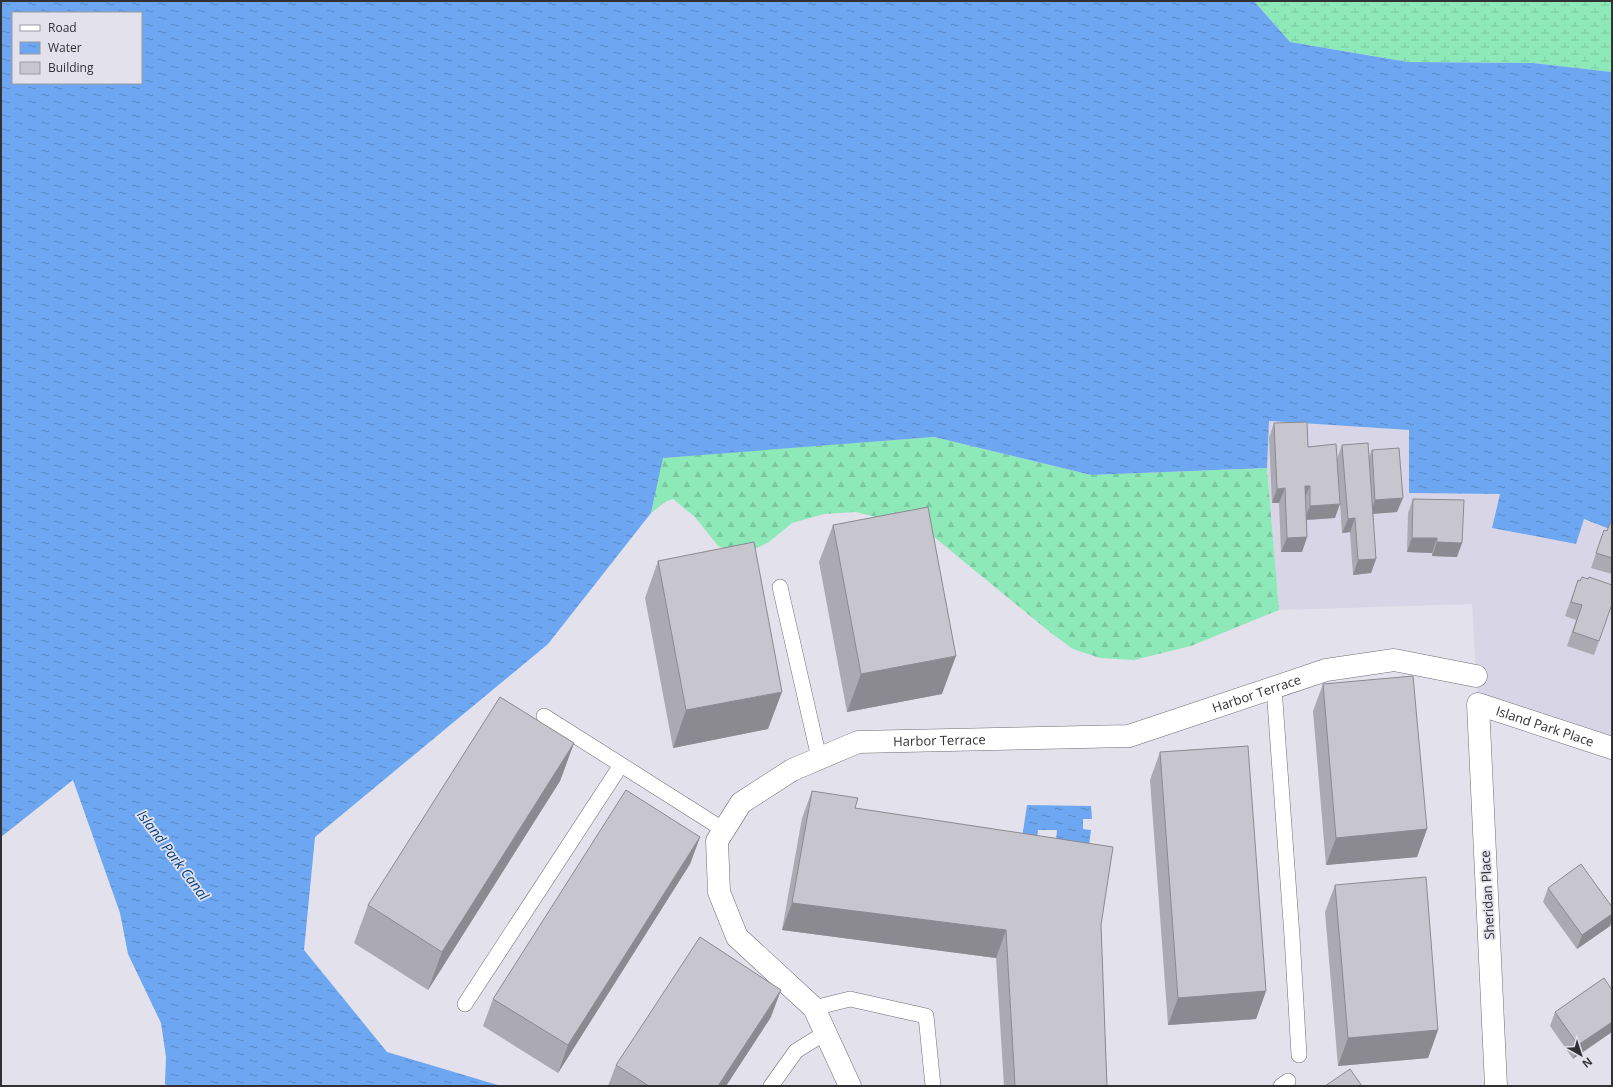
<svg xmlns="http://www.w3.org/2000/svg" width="1613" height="1087" font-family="'Open Sans',sans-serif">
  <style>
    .built { fill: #d8d5e6 }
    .forest { fill: url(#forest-firs) }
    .wetland { fill: url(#wetland-marsh) }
    .water { fill: url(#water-ripples); fill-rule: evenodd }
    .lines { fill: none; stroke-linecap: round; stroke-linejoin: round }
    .service-casing { stroke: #6e6d75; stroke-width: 16 }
    .minor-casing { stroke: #6e6d75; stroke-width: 23 }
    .service { stroke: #fff; stroke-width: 15 }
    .minor { stroke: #fff; stroke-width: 22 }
    .wall { fill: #aba9b1 }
    .shaded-wall { fill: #8b8a90 }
    .building { fill: #c7c5ce; stroke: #8b8a90 }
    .labels { text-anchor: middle; stroke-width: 3.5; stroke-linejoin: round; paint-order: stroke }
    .street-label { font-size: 13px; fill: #313034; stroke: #e3e1eb }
    .water-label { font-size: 14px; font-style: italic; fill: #003f81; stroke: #e3e1eb }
  </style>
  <defs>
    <pattern id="forest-firs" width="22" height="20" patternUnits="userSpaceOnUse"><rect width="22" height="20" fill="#8de9b8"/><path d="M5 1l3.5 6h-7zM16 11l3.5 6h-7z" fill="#7ac89f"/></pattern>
    <pattern id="wetland-marsh" width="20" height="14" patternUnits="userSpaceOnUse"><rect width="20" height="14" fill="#8de9b8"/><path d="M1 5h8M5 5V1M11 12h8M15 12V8" fill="none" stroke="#7ac89f"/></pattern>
    <pattern id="water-ripples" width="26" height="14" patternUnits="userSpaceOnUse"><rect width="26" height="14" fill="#6da7f2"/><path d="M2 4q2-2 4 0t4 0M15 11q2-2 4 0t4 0" fill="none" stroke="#5a88c5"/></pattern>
  </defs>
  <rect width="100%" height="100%" fill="#e3e1eb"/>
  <!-- built -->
  <path class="built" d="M1268,421L1409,430L1410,493L1500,494L1492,528L1575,544L1584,519L1612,530V748L1478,704L1472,604L1279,610L1267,468Z"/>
  <!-- forest -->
  <path class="forest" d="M934,437L1091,475L1267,468L1279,610L1191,646L1134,660L1100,658L1073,649L1051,633L934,537L908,525L856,512L824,514L792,523L769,542L749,552L734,551L718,546L695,517L673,499L665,502L651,513L663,457Z"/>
  <!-- wetland -->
  <path class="wetland" d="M1254,1H1612V72L1533,63L1408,62L1290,42Z"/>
  <!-- water -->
  <path class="water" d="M1,1H1254L1290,42L1408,62L1533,63L1612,72V530L1584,519L1576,544L1492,528L1500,494L1409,493V430L1269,421L1267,468L1091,475L934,437L663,458L651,513L548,644L315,837L304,950L387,1052L501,1086H167L165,1084L166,1057L161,1023L128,954L120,913L73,780L1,837ZM13,13H141V83H13Z
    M1027,805L1091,806L1092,819H1083V829L1091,830L1089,846L1056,840L1057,830H1038L1037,841L1022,838Z"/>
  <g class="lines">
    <!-- service casing -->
    <g class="service-casing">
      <path id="service" d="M780,587L819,758
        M1274,688L1292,936L1299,1055
        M544,716L724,830
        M465,1004L621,765
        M814,1008L850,999L926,1016L933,1086
        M771,1086L796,1051L825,1033
        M1281,1086L1288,1081"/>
    </g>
    <!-- minor casing -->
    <g class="minor-casing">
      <g id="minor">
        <path id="s1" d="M850,1086L814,1008L737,937L719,892L717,841L741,803L792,770L858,742L1129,736L1326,670L1394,660L1476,676"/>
        <path id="s2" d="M1496,1086L1478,704L1612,748"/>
      </g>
    </g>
    <!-- service -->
    <use href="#service" class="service"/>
    <!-- minor -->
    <use href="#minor" class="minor"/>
  </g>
  <!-- wall -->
  <path class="wall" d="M1274,423L1308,447L1337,459L1342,445L1369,457L1372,450L1397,512L1373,514L1376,559L1371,573L1353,575L1350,532L1342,533L1339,489L1335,518L1307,520V537L1302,552H1281L1279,503H1272L1269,438Z
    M1413,499L1457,557L1432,556V553L1407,552L1408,513Z
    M1612,523V574L1591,568L1604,530L1607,531Z
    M833,525L942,694L847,712L819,562Z
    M658,561L768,729L673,748L645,598Z
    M1578,580L1599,641L1594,655L1567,646L1576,620L1565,616Z
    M1323,684L1427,829L1417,857L1326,865L1313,711Z
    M574,743L560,781L428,990L354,943L368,905Z
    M1160,752L1266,991L1256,1019L1168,1025L1150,780Z
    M812,791L855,808L1101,925L1107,1086H1004L996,958L782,930L802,818Z
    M700,837L690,864L558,1073L483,1026L493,999Z
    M1335,885L1438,1030L1428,1058L1338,1066L1325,912Z
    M1548,888L1612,907V920L1610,926L1577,949L1543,902Z
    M1604,978L1573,1059L1550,1026L1555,1012Z
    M771,1017L726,1086H608L616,1065Z"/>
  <!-- shaded-wall -->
  <path class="shaded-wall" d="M1305,486H1310L1304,500Z
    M1285,488L1279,503H1272L1277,489Z
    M1403,498L1397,512L1370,514L1375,500Z
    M1340,504L1335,518L1304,520L1310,506Z
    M1355,518L1350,532L1342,533L1348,519Z
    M1307,537L1302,552H1281L1287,538Z
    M1412,538H1437L1432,553L1407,552Z
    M1437,542L1462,543L1457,557L1432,556Z
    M1376,559L1371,573L1353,575L1358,560Z
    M956,656L942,694L847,712L861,674Z
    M782,692L768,729L673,748L686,710Z
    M574,743L560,781L428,990L442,952Z
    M1427,829L1417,857L1326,865L1336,838Z
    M700,837L690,864L558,1073L568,1045Z
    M792,903L1006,930L996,958L782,930Z
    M1612,914V920L1610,926L1577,949L1582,935Z
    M781,990L771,1017L726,1086H718Z
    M1266,991L1256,1019L1168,1025L1178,998Z
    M1612,1022V1032L1573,1059L1578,1045Z
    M1438,1030L1428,1058L1338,1066L1348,1038Z"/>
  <!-- building -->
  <path class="building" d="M1307,422L1308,447L1336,444L1340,504L1310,506V486H1305L1307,537L1287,538L1285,488L1277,489L1274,423Z
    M1368,443L1376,559L1358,560L1355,518L1348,519L1342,445Z
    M1399,448L1403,498L1375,500L1372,450Z
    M1413,499L1464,500L1462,543L1437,542V538H1412Z
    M928,507L956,656L861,674L833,525Z
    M1610,523H1612V558L1596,553L1604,530L1607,531Z
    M754,542L782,692L686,710L658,561Z
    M1582,577L1588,579L1589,577L1612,585V604L1599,641L1573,632L1582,605L1571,602L1578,580L1580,581Z
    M1413,676L1427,829L1336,838L1323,684Z
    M500,697L574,743L442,952L368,905Z
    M1248,746L1266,991L1178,998L1160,752Z
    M626,790L700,837L568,1045L493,999Z
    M812,791L858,798L855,808L1113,847L1101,925L1107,1086H1015L1006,930L792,903Z
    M1581,864L1612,907V914L1582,935L1548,888Z
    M1426,877L1438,1030L1348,1038L1335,885Z
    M700,937L781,990L718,1086H649L616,1065Z
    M1604,978L1612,990V1022L1578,1045L1555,1012Z
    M1350,1069L1362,1086H1325Z"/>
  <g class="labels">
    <!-- street labels -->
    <g class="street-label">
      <text dy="5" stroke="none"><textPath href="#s1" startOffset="873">Harbor Terrace</textPath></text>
      <text dy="5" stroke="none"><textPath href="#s2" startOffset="453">Island Park Place</textPath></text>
      <text dy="5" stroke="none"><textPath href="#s1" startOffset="549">Harbor Terrace</textPath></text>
      <text transform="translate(1487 895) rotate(-93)" y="5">Sheridan Place</text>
    </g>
    <!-- water labels -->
    <g class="water-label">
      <text transform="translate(173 855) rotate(53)" y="5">Island Park Canal</text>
    </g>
  </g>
  <!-- border -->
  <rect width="1613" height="1087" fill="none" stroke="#313034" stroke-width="4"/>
  <!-- legend -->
  <rect x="12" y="12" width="130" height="72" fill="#e3e1eb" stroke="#9c9aa2"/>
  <rect x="20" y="25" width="20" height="6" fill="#ffffff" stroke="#9c9aa2"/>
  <text x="48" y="32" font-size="12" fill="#313034">Road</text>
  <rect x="20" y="42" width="20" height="12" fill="url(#water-ripples)" stroke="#9c9aa2"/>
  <text x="48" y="52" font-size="12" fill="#313034">Water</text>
  <rect x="20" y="62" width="20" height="12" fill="#c7c5ce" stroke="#9c9aa2"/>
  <text x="48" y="72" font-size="12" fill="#313034">Building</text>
  <!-- north arrow -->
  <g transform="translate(1581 1055) rotate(141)" stroke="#e3e1eb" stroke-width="3" paint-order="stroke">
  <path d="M0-3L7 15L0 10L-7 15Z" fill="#313034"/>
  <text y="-6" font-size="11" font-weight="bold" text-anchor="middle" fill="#313034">N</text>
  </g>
</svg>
